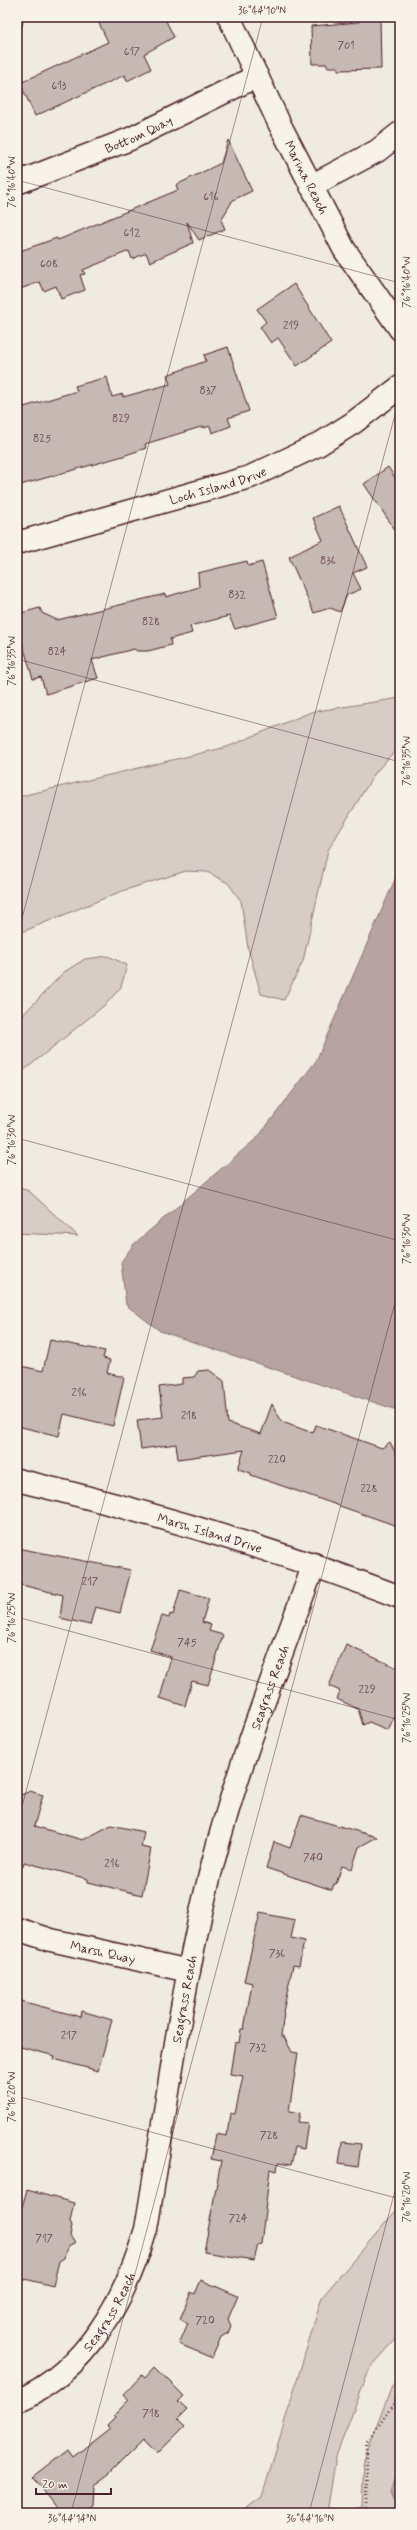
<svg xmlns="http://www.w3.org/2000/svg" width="417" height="2530" font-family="Mynerve,sans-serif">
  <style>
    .green { fill: #d8cdc6; stroke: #917678 }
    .water { fill: #b7a4a2; stroke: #8b6f72 }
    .building { fill: #c6b8b3; stroke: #4a1f2b }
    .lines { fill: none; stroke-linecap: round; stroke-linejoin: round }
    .street-casing { stroke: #4a1f2b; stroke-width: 25 }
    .path { stroke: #4a1f2b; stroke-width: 2.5; stroke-dasharray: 1 3; stroke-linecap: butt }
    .street { stroke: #f7f3e8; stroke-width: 22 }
    .ticks { fill: none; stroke: #4a1f2b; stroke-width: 1; stroke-opacity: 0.45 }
    .labels { text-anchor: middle; stroke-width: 3; stroke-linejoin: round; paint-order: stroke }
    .number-label { font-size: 11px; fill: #69454d }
    .street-label { font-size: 13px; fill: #4a1f2b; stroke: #f7f3e8 }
    .neatline { fill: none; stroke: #4a1f2b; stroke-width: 1.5 }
    .ticks-label { font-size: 10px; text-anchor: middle; fill: #4a1f2b }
  </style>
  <rect width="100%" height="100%" fill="#f0ebe0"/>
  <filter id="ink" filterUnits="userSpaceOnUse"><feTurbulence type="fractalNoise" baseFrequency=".025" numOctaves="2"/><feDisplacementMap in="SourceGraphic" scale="8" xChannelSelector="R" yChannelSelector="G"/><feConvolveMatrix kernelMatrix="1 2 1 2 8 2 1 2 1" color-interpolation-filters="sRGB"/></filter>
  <g filter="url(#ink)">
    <!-- green -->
    <path class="green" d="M400,698V745L375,773L328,850L303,961L284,1000L261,994L248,948L241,901L228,883L207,872L186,871L122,891L17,934V797L227,747L311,712Z
      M108,956L127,965L121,987L106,1004L17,1076V1021L64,972L85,959Z
      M17,1187L29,1191L78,1236L17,1233Z
      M400,2206V2335L370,2368L336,2456L327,2513H240L262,2497L322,2297Z
      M400,2376V2513H347L362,2508L364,2459L392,2386Z"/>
    <!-- water -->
    <path class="water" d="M400,868V1411L160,1331L126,1305L121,1262L134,1244L258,1137L316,1061Z
      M400,2460V2513H398L390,2493Z"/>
    <!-- building -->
    <path class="building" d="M96,17H164L174,37L144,54L151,69L127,81L125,75L35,116L20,83L108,42Z
      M359,17H380L381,69L338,70V67H327V64H312L311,26L359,22Z
      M228,140L252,191L233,200L221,220L225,229L199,240L187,222L193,243L150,262L146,253L132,259L129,251L83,270L85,274L80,275L85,290L61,299L56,286L44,291L40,282L17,290V252L57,238L58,240L178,190L176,185L221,163Z
      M294,284L331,343L297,366L278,338L271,343L260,327L266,322L257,309Z
      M228,347L249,411L228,418L231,426L212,433L210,426L204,428V426L145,444L146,448L123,456L17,486V409L77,391L75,386L107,377L112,397L123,394V397L170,384L167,375L206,361L204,355Z
      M388,467L400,485V537L364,484Z
      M339,506L367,567L353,573L361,589L347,595L340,612L330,608L314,613L289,557L323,540L313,518Z
      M247,561L248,566L262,562L278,617L235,629L229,616L190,626L192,633L170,639L171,645L148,651H137L134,649L92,660L98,678L46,694L41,677L33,679L17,625V614L40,608L42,613L57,620L165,594L166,597L199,587L198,573Z
      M50,1340L105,1351L103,1358L110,1360L107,1373L124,1377L113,1426L64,1414L59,1436L17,1426V1365L43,1371Z
      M209,1370L224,1381L228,1423L261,1434L272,1404L282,1422L313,1433L316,1425L382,1448L390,1442L400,1462V1527L251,1475V1473L238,1469L244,1450L178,1459L176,1444L141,1449L137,1420L163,1417L159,1387L182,1384V1378L194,1377L198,1371Z
      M17,1548L131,1570L120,1613L95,1607L90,1625L60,1618L63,1595L17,1584Z
      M180,1590L209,1598L202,1622L211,1625L209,1631L223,1635L208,1685L192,1681L185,1706L160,1698L171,1657L150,1650L162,1616L169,1618L170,1614L173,1615Z
      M346,1645L400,1669V1718L395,1715L388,1730L369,1722L363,1725L358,1709L337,1699L340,1691L329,1686Z
      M30,1791L43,1795L34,1826L83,1840L111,1825L144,1832L141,1847L151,1849L142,1895L88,1882V1879L24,1862L23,1866L17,1865V1797Z
      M301,1815L377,1837L359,1847L352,1869L342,1866L336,1884H334L332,1890L266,1868L274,1842L290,1848Z
      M260,1913L295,1920L291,1938L304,1941L299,1966L293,1965L283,2012L284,2013L281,2036L284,2037L292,2052L298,2053L289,2111L300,2113L298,2122L308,2123L304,2149L295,2147L291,2165L278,2163L277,2171L270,2169L261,2244L258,2245L254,2260L204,2252L221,2161L211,2159L216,2134L227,2136L230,2113L235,2114L243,2076L230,2074L235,2042L239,2043L241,2029H244L252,1983L244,1981Z
      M17,2000L81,2017L82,2011L112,2020L98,2071L54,2059L55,2056L17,2046Z
      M342,2142L361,2144L358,2167L339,2164Z
      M27,2190L74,2203L70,2221L72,2226L70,2236L75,2243L67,2248L64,2258L59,2261L53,2286L17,2277V2206L22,2207Z
      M201,2280L238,2296L228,2319L231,2326L228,2333L221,2337L212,2358L179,2344L188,2323L180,2319L191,2292L195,2294Z
      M155,2367L184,2396L178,2402L187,2410L178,2419L185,2426L157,2454L143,2440L109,2474L94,2485L93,2506L84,2513H61L33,2477L68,2450L73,2457L110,2428L107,2426L116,2417L114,2415L129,2400L124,2394L142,2375L145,2378Z"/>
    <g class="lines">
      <!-- street casing -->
      <g class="street-casing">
        <g id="street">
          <path id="s1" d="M229,17L280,125L344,249L400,329"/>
          <path id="s2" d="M17,183L130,139L257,76"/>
          <path d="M311,186L377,151L400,133"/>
          <path id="s3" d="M17,543L250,477L318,445L353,423L400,387"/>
          <path id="s4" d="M17,1480C148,1511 274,1549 400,1597"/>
          <path id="s5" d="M17,1929L51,1940L189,1971"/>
          <path id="s6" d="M17,2401C87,2371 126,2298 146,2229C167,2106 182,1980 214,1859C240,1759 279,1662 314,1564"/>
        </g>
      </g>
      <!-- path -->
      <path class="path" d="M366,2513L367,2443L400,2394"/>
      <!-- street -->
      <use href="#street" class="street"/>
    </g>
  </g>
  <!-- ticks -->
  <path class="ticks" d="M17,49L25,17M17,180L400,283M17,659L400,762M17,937L263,17M17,1138L400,1241M17,1617L400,1720M17,1825L400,396M17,2096L400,2199M71,2513L400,1284M309,2513L400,2172"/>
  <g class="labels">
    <!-- number labels -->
    <g class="number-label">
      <text x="346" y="49">701</text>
      <text x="132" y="55">617</text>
      <text x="59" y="89">613</text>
      <text x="211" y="200">616</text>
      <text x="132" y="236">612</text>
      <text x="49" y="267">608</text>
      <text x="291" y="329">219</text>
      <text x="208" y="394">837</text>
      <text x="121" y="422">829</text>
      <text x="42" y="442">825</text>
      <text x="328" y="564">836</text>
      <text x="237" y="598">832</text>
      <text x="151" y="625">828</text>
      <text x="57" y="655">824</text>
      <text x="79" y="1396">216</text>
      <text x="189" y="1419">218</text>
      <text x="277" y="1463">220</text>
      <text x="369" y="1492">228</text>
      <text x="90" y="1585">217</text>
      <text x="187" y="1646">745</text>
      <text x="367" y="1693">229</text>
      <text x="313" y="1861">740</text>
      <text x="112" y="1867">216</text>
      <text x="277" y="1957">736</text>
      <text x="69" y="2039">217</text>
      <text x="258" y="2051">732</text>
      <text x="269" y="2139">728</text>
      <text x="238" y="2222">724</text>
      <text x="44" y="2242">717</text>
      <text x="205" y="2324">720</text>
      <text x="151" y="2417">718</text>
    </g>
    <!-- street labels -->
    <g class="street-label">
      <text dy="5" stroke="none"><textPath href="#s2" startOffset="131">Bottom Quay</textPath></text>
      <text dy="5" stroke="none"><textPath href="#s1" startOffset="178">Marina Reach</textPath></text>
      <text dy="5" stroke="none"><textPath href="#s3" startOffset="209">Loch Island Drive</textPath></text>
      <text dy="5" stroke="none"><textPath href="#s4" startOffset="200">Marsh Island Drive</textPath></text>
      <text dy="5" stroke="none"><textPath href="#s6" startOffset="779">Seagrass Reach</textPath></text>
      <text dy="5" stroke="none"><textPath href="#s5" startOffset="89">Marsh Quay</textPath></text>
      <text dy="5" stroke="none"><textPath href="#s6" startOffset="455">Seagrass Reach</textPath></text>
      <text dy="5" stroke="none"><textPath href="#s6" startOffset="131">Seagrass Reach</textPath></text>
    </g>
  </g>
  <!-- margin -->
  <rect width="417" height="2530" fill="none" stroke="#f7f3e8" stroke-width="44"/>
  <!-- scale -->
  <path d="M36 2488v6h75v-6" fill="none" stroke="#4a1f2b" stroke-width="2"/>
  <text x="42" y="2488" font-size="12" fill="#4a1f2b" stroke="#f7f3e8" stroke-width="3" paint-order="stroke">20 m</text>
  <rect x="22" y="22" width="373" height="2486" class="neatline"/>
  <g class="ticks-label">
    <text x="262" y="14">36°44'10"N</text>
    <text transform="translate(11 182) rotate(-90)" y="4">76°16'40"W</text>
    <text transform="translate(406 282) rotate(-90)" y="4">76°16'40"W</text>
    <text transform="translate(11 661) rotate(-90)" y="4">76°16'35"W</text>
    <text transform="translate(406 761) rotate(-90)" y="4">76°16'35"W</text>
    <text transform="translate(11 1140) rotate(-90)" y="4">76°16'30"W</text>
    <text transform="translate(406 1239) rotate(-90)" y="4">76°16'30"W</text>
    <text transform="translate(11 1618) rotate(-90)" y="4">76°16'25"W</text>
    <text transform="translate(406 1718) rotate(-90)" y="4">76°16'25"W</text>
    <text transform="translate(11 2097) rotate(-90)" y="4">76°16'20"W</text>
    <text transform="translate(406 2197) rotate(-90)" y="4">76°16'20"W</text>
    <text x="72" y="2522">36°44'14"N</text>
    <text x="310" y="2522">36°44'16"N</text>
  </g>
</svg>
